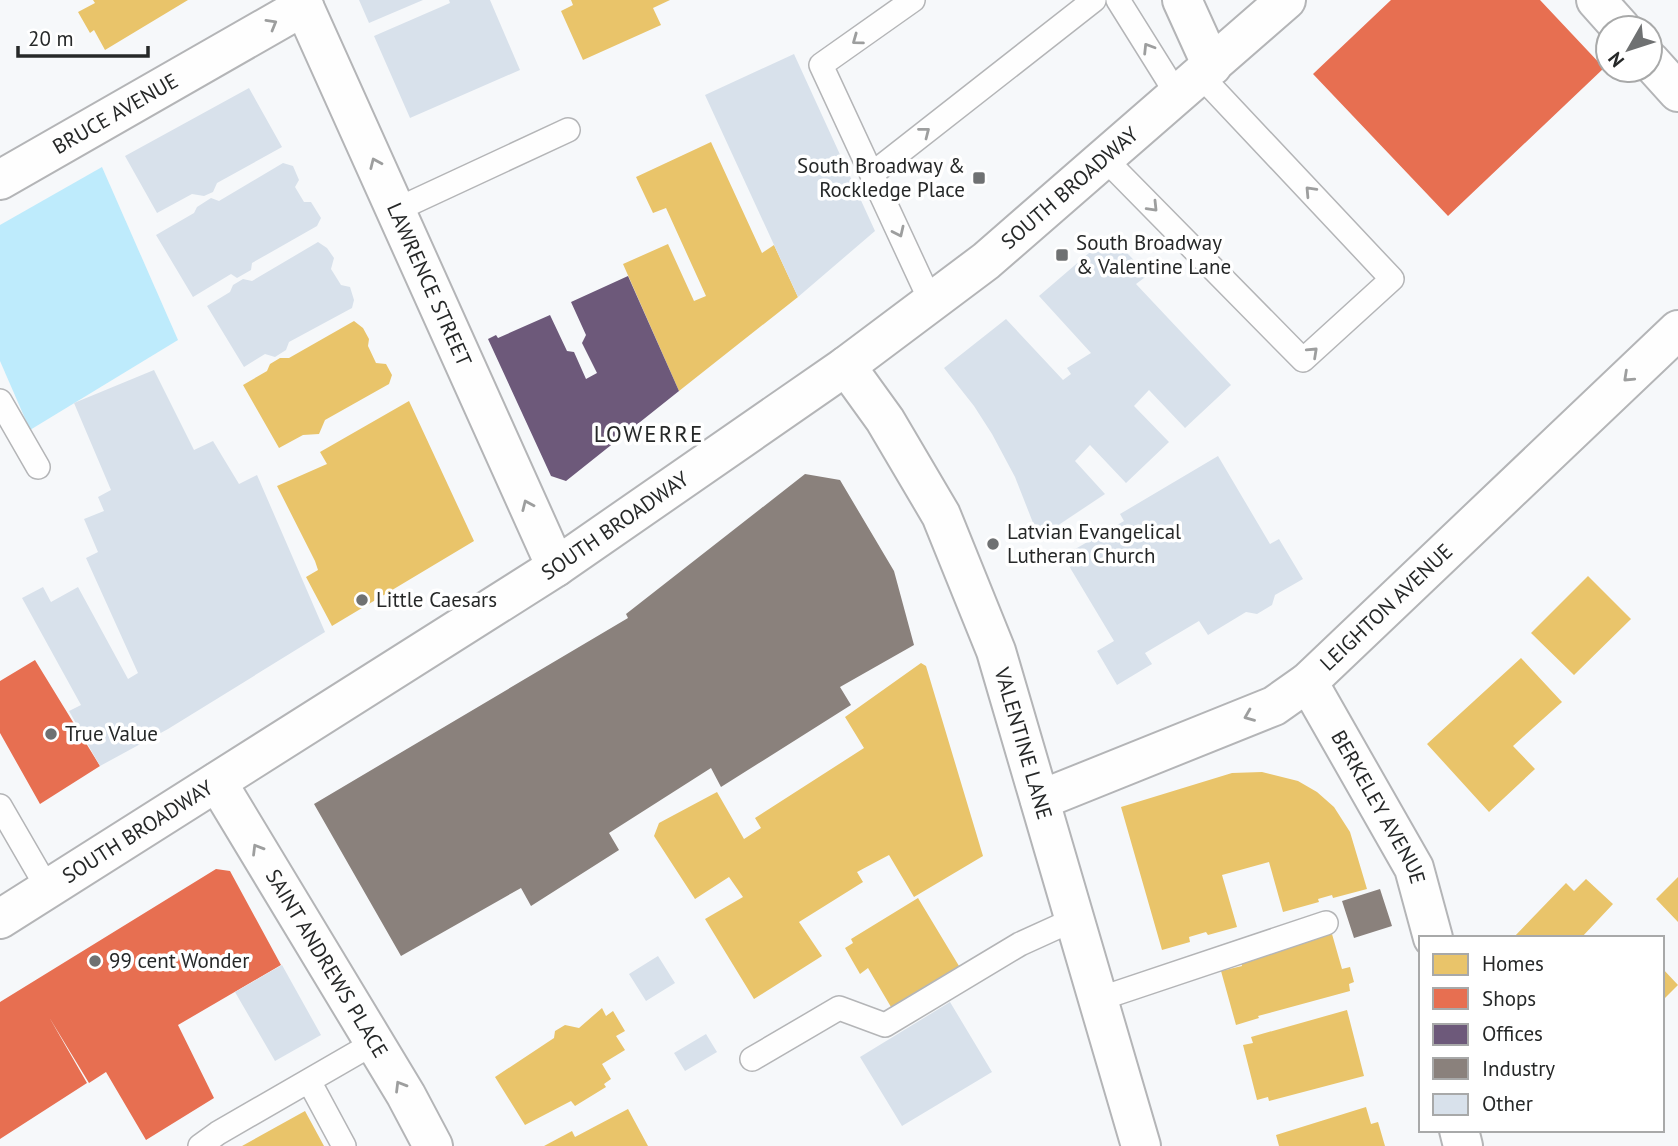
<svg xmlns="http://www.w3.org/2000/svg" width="1678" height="1146" font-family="'PT Sans',sans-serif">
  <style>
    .green { fill: #beebfc }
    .homes { fill: #e9c46a }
    .shops { fill: #e76f51 }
    .offices { fill: #6d597a }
    .industry { fill: #8a817c }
    .building { fill: #d8e1eb }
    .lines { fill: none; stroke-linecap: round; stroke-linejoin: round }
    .lane-casing { stroke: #b4b5b7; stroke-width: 26 }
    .street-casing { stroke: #b4b5b7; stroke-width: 42 }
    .secondary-casing { stroke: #b4b5b7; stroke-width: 42 }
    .primary-casing { stroke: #b4b5b7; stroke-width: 42 }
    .lane { stroke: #fefefe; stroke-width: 23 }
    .street { stroke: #fefefe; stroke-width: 38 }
    .secondary { stroke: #fefefe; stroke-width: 38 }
    .primary { stroke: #fefefe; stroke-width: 38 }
    .oneway { stroke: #9d9e9e }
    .poi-dot { fill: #6f7172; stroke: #fff; stroke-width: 2.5 }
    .labels { text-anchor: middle; stroke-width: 7; stroke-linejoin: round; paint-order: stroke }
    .street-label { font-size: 21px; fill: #262828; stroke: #fff }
    .poi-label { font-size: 21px; fill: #262828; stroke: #fff; text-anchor: start }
    .neighbourhood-label { font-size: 23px; letter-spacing: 2px; fill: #262828; stroke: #fff }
  </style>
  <rect width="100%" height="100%" fill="#f6f8fa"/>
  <!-- green -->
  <path class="green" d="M102,167L178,340L30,430L0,361V225Z"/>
  <!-- homes -->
  <path class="homes" d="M93,0H188L105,50L94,30L90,33L78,12L95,3Z
    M571,0H670L653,8L661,25L583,60L561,11L573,5Z
    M711,142L762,253L774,245L798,297L679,391L623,264L668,244L694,301L706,296L666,208L653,213L636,177Z
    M354,321L363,328L369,339L368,346L376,363L386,364L392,375L389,384L325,420L319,434L303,435L279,448L243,385L267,371L270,364L280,358H289Z
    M409,401L474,541L332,626L306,577L318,570L315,561L277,486L327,464L320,452Z
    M1588,576L1631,619L1574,675L1531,633Z
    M1521,658L1562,702L1513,746L1535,769L1489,812L1427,744Z
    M921,663L926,666L983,856L914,897L889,855L857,872L863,882L799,922L822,956L754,999L705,919L743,897L729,877L695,899L654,836L659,823L717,792L744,839L761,828L755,818L864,748L845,717Z
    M1262,772L1298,781L1317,792L1334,807L1350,832L1367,889L1333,898L1332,895L1318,899L1319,902L1283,912L1269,862L1222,875L1237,927L1208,935L1206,932L1189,937L1190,942L1162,950L1121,807L1232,773Z
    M1678,877V922L1656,899Z
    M1586,879L1613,904L1581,938H1513L1566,883L1574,891Z
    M918,898L959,966L891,1007L868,968L860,974L845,948L853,943L851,939Z
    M1332,934L1342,969L1350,967L1354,982L1349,984L1350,991L1258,1016L1259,1018L1236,1025L1221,971L1242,966L1240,959Z
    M1662,968L1678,985L1662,1001Z
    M602,1008L606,1016L613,1011L625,1031L616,1036L625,1050L602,1064L611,1079L604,1084L606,1087L575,1106L571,1101L525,1125L495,1077L554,1038L555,1031L565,1025L579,1028Z
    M1347,1010L1364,1076L1269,1101L1268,1097L1257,1100L1243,1045L1253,1043L1251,1037Z
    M1366,1107L1371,1124L1378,1122L1385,1146H1279L1276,1135Z
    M628,1109L648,1146H544L572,1131L575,1137Z
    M305,1111L324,1146H242Z"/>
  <!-- shops -->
  <path class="shops" d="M1391,0H1540L1604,68L1448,216L1313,74Z
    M35,660L100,766L40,804L0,733V681Z
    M216,869L230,871L281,965L178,1025L214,1098L146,1140L106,1072L89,1083L49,1017L87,1083L0,1139V1002Z"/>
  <!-- offices -->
  <path class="offices" d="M628,276L679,391L566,481L551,476L488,339L496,335L498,338L550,315L567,351L574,352L586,379L597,373L582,343L586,335L571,302Z"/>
  <!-- industry -->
  <path class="industry" d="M805,474L840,480L894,571L914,645L840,687L851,705L721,787L711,768L609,833L619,850L531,906L521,888L401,956L314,804L628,618L626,614Z
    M1380,889L1392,926L1354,938L1342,901Z"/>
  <!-- building -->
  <path class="building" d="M359,0H423L369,23Z
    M449,0H490L520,70L410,118L374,36L450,3Z
    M794,54L875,231L798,297L705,95Z
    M249,88L282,147L217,183L213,192L204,196L192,194L157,213L125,156Z
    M283,163L293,166L299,180L295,187L304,202H311L321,218L317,226L252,263L251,270L237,278L231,274L193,297L156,235L194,213L197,207L211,198L219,201Z
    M1110,235L1148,275L1136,284L1231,385L1185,428L1149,390L1134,406L1169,442L1126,483L1090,445L1075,461L1105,494L1039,538L1015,477L992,434L974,406L944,368L1006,319L1063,380L1071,374L1067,368L1091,353L1039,296Z
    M318,242L327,248L334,258L331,269L341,285L350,287L354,300L352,308L289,342L286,350L275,357L265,354L244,367L207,306L230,292L233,285L243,279L252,281Z
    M154,370L194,450L213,441L239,484L257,475L325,632L168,729L100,766L69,711L81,705L22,598L43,587L51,602L78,587L128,679L138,673L86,558L98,552L84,519L104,511L98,497L111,490L74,403Z
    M1218,456L1270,544L1279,539L1303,579L1275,595L1272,605L1257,614L1246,612L1208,635L1199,621L1145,653L1152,664L1117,685L1097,651L1114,641L1063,556L1124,521L1120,514Z
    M658,956L675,983L646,1001L629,974Z
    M282,965L321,1035L275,1061L235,992Z
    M950,1002L992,1072L902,1126L860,1057Z
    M706,1034L717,1052L685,1071L674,1053Z"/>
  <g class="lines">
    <!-- lane casing -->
    <g class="lane-casing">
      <path id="lane" d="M913,0L821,65L931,302
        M1118,0L1178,96
        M1105,159L1303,360L1392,279L1201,76
        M872,174L1094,0
        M396,210L568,130
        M0,401L38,467
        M0,806L48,889
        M1099,999L1326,923
        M752,1059L839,1008L885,1025L1020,944L1075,919
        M309,1081L344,1146
        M200,1146L218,1133L374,1043"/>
    </g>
    <!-- street casing -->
    <g class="street-casing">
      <g id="street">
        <path id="s1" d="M301,0L556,567"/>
        <path d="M1182,0L1212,66"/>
        <path d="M1596,0L1621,28"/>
        <path d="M1650,61L1678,92"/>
        <path id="s2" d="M0,180L304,6"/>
        <path id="s3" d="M1308,682L1414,868L1433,938"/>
        <path id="s4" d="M217,782L406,1095L433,1146"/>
        <path id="s5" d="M1040,800L1274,706L1308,682L1678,330"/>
        <path d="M1459,1130L1463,1146"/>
      </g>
    </g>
    <!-- secondary casing -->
    <g class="secondary-casing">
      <g id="secondary">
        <path id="s6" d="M846,366L885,420L941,515L996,651L1141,1146"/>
      </g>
    </g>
    <!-- primary casing -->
    <g class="primary-casing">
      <g id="primary">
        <path id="s7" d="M0,919L556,567L846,366L986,261L1286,0"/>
      </g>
    </g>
    <!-- lane -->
    <use href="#lane" class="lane"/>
    <!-- street -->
    <use href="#street" class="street"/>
    <!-- secondary -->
    <use href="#secondary" class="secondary"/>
    <!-- primary -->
    <use href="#primary" class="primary"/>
  </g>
  <!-- one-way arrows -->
  <defs><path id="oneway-chevron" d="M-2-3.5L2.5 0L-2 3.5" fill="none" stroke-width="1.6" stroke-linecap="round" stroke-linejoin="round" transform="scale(1.75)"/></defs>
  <g class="oneway">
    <use href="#oneway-chevron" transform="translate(272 24) rotate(-30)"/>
    <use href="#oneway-chevron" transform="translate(857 40) rotate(144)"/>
    <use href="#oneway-chevron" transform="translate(1148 48) rotate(-122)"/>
    <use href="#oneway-chevron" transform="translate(925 132) rotate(-38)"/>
    <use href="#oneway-chevron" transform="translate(375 163) rotate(-114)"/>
    <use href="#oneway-chevron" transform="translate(1310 191) rotate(-133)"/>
    <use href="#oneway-chevron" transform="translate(1153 207) rotate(46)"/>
    <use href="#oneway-chevron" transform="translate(899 232) rotate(65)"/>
    <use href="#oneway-chevron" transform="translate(1313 352) rotate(-43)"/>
    <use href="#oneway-chevron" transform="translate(1628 377) rotate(137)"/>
    <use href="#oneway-chevron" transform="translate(527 505) rotate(-114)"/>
    <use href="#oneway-chevron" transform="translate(1249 716) rotate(158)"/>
    <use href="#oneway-chevron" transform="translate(257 849) rotate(-121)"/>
    <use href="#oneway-chevron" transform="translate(400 1086) rotate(-121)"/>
  </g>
  <!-- markers -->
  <g class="poi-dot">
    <rect x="972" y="171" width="14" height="14" rx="3.5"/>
    <rect x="1055" y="248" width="14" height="14" rx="3.5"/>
    <circle cx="993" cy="544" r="7"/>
    <circle cx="362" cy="600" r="7"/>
    <circle cx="51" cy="734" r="7"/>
    <circle cx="95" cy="961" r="7"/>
  </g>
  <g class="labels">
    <!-- street labels -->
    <g class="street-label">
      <text dy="7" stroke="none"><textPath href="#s2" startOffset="133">BRUCE AVENUE</textPath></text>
      <text dy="7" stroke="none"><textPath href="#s7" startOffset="1297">SOUTH BROADWAY</textPath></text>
      <text dy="7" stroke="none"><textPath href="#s1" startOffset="312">LAWRENCE STREET</textPath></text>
      <text dy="7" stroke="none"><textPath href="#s7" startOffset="730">SOUTH BROADWAY</textPath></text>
      <text dy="7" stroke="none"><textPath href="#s5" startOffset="402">LEIGHTON AVENUE</textPath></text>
      <text dy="7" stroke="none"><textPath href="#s6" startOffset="420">VALENTINE LANE</textPath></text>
      <text dy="7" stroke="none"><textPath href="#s3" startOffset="144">BERKELEY AVENUE</textPath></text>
      <text dy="7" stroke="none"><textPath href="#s7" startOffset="163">SOUTH BROADWAY</textPath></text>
      <text dy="7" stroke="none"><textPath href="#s4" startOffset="212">SAINT ANDREWS PLACE</textPath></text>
    </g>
    <!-- poi labels -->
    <g class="poi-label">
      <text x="965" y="173" text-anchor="end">South Broadway &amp;<tspan x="965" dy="24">Rockledge Place</tspan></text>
      <text x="1076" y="250">South Broadway<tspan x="1076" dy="24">&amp; Valentine Lane</tspan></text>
      <text x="1007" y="539">Latvian Evangelical<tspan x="1007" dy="24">Lutheran Church</tspan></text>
      <text x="376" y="607">Little Caesars</text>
      <text x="65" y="741">True Value</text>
      <text x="109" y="968">99 cent Wonder</text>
    </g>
    <!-- neighbourhood labels -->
    <g class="neighbourhood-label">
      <text x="649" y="442">LOWERRE</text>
    </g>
  </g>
  <!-- legend -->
  <rect x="1419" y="936" width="245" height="196" fill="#ffffff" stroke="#a8a9a9" stroke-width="2"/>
  <rect x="1433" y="954" width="35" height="21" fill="#e9c46a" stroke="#a8a9a9" stroke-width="2"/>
  <text x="1482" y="971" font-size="21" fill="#262828">Homes</text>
  <rect x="1433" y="988" width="35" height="21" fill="#e76f51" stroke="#a8a9a9" stroke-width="2"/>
  <text x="1482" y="1006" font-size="21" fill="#262828">Shops</text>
  <rect x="1433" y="1024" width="35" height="21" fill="#6d597a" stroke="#a8a9a9" stroke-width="2"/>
  <text x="1482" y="1041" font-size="21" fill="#262828">Offices</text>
  <rect x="1433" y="1058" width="35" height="21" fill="#8a817c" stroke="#a8a9a9" stroke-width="2"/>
  <text x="1482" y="1076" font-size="21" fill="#262828">Industry</text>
  <rect x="1433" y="1094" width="35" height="21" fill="#d8e1eb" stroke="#a8a9a9" stroke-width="2"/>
  <text x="1482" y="1111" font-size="21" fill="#262828">Other</text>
  <!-- north arrow -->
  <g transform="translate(1629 49) rotate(231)"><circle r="33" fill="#ffffff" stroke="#a8a9a9" stroke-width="2"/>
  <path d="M0-5L12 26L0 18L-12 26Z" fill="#6f7172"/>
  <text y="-10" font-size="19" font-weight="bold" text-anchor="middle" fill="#262828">N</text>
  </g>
  <!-- scale -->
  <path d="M18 46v10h130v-10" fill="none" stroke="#262828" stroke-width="3.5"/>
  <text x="28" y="46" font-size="21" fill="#262828" stroke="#ffffff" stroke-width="5" paint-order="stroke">20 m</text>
</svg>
